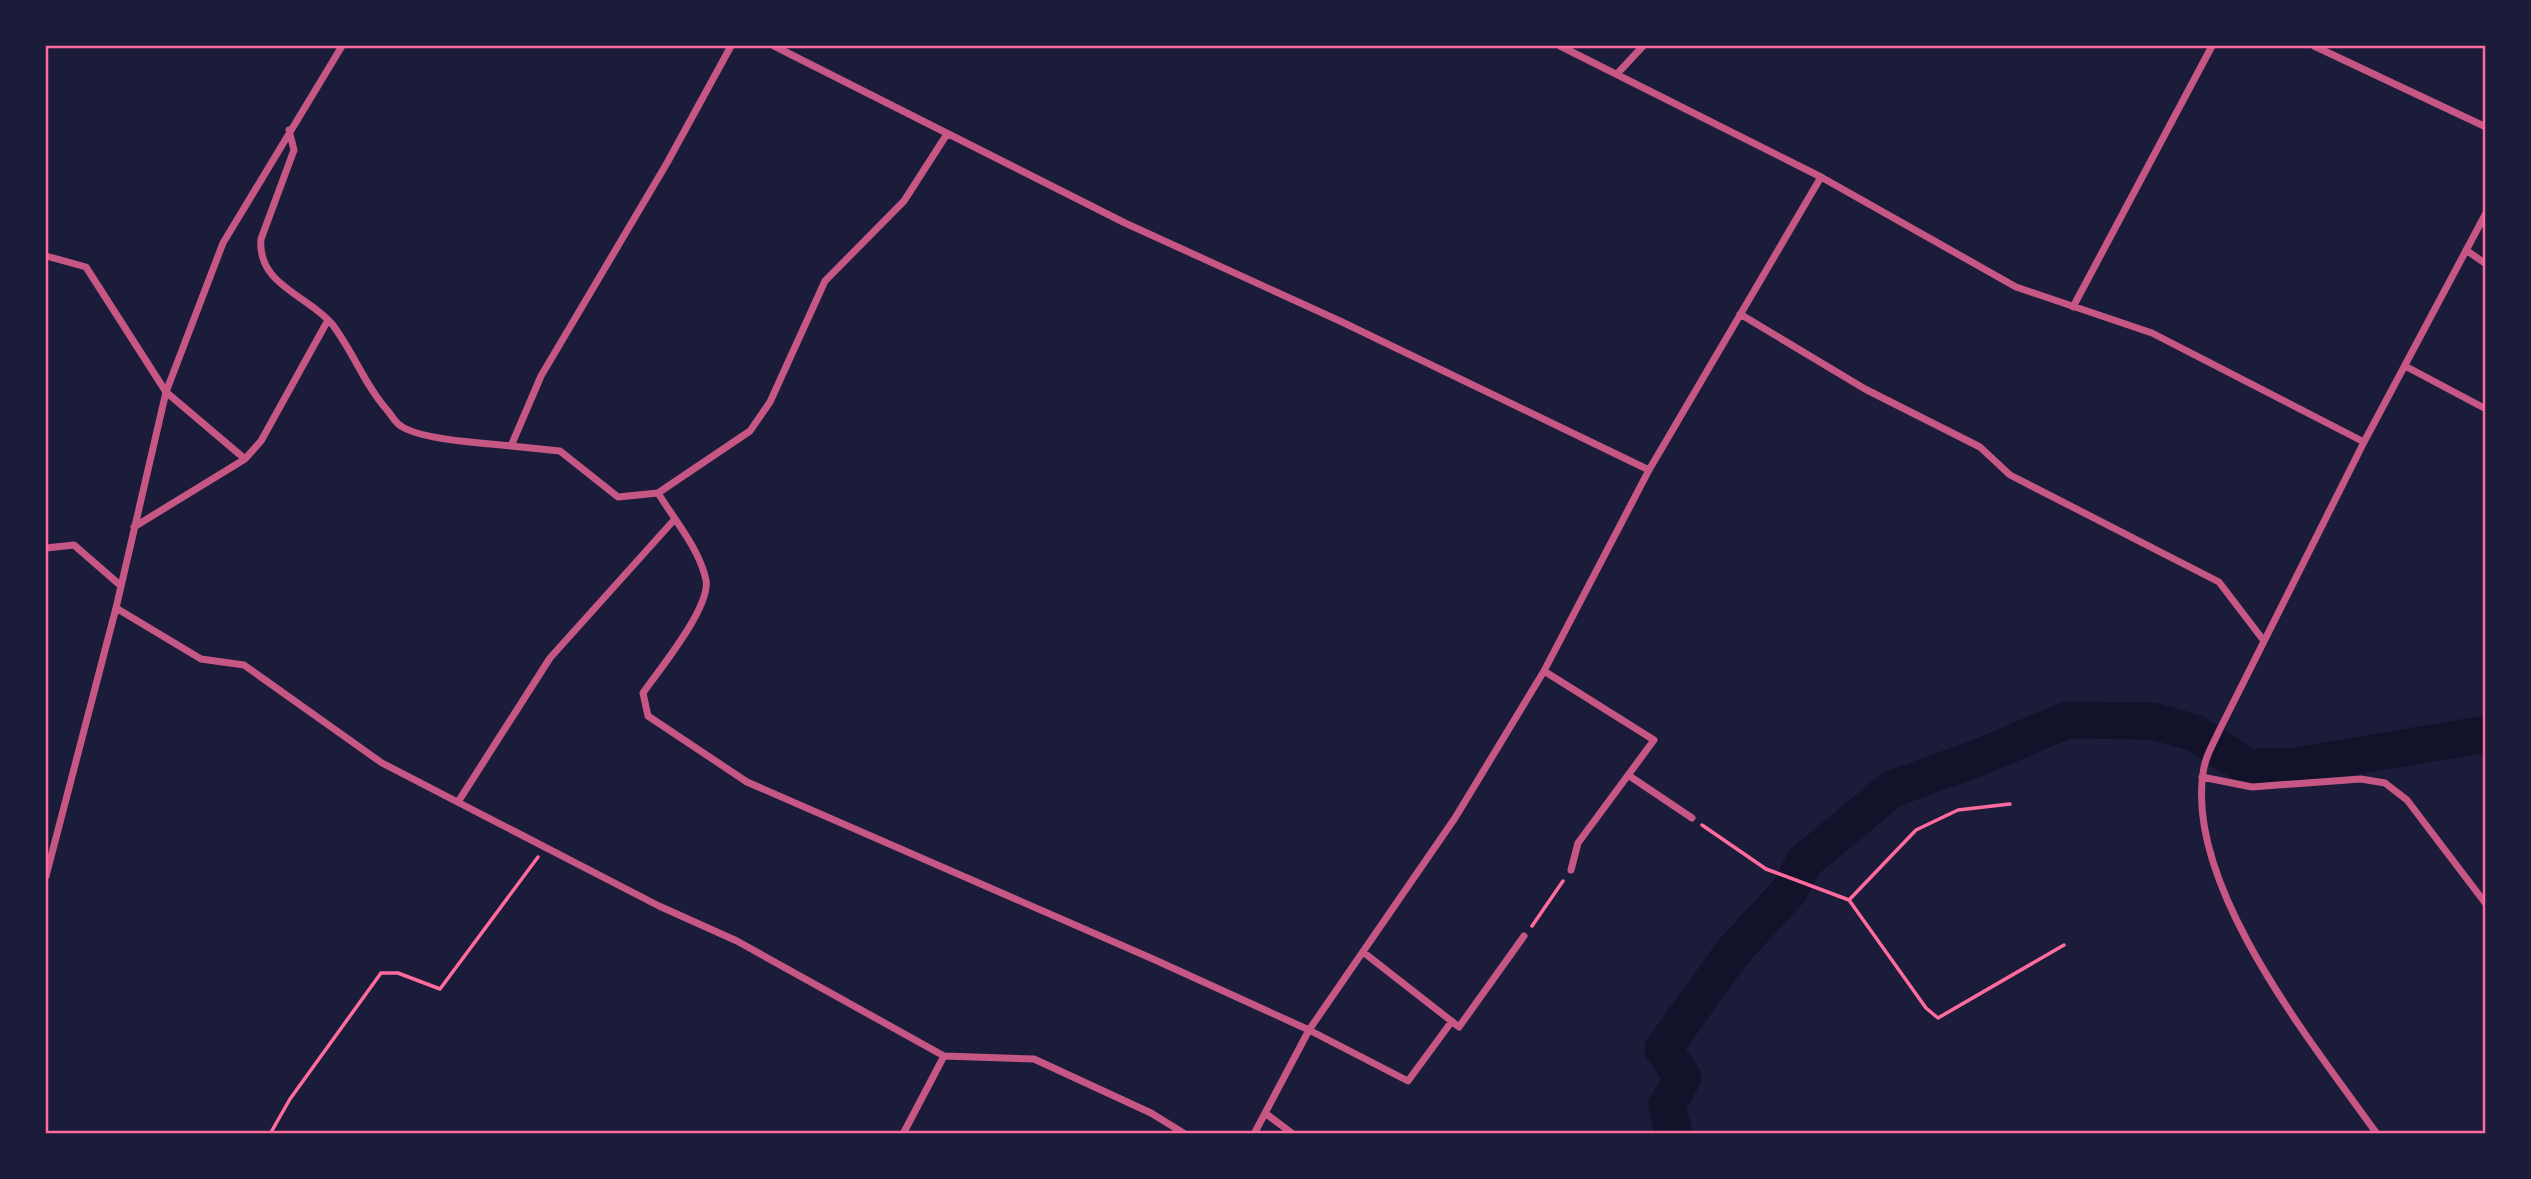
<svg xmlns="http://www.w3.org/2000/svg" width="2531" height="1179" font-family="'Fira Sans Condensed',sans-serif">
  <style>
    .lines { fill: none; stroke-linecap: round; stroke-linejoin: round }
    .river { stroke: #12122b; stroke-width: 37 }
    .path { stroke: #ff6b9d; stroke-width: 3.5 }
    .minor { stroke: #c65784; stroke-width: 7 }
    .neatline { fill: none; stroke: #ff6b9d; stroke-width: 2.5 }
  </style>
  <rect width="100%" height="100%" fill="#1b1b3a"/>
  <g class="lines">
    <!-- river -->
    <path class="river" d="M1674,1134L1667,1105L1683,1077L1663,1049L1732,953L1789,891L1804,862L1892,789L1980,757L2067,720L2153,721L2195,733L2248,767L2295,766L2486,734"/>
    <!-- path -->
    <path class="path" d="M1702,825L1766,869L1849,900L1926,1008L1938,1018L2064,945
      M1849,900L1916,830L1958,810L2010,804
      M1532,926L1563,881
      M270,1134L290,1099L381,973H398L440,989L538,857"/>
    <!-- minor -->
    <path class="minor" d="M731,46L667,163L541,376L511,446L560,451L618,497L658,493C674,519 700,550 706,580C711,607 659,670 643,693L648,716L747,782L1153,959L1309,1030L1408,1081L1452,1021
      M774,46L1125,223L1340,321L1649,470
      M1560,46L1821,177L2016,287L2152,333L2364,442
      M2314,46L2486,127
      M1617,74L1643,46
      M289,130L294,150L261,239C257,285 308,295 332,324C353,351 364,384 387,410C391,414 395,423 401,426C421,440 485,443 511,446
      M2466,250L2486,264
      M46,256L86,267L166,392L245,459
      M2073,307L2212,46
      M1740,314L1865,389L1980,447L2010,475L2219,582L2264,641
      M2405,366L2486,409
      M658,493L750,431L770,402L825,281L904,201L947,134
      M134,527L245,459L261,441L328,320
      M46,548L74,545L120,585
      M116,608L201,659L244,665L382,763L659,906L737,941L944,1056L1034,1059L1151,1113L1185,1134
      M1544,671L1654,740L1578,843L1571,870
      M1628,775L1692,818
      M2202,777L2252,787L2361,779L2385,783L2407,800L2486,904
      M458,802L550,658L674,520
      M46,876L116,608L166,392L223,243L342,46
      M1363,952L1459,1027L1524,936
      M1265,1113L1293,1134
      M903,1134L944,1056
      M1254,1134L1309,1030L1455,818L1544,671L1649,470L1821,177
      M2377,1134C2313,1044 2186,888 2203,773C2205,757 2213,744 2220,729L2364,442L2486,213"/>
  </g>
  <!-- border -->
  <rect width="2531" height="1179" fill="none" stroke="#1b1b3a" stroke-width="94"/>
  <rect x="47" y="47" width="2437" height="1085" class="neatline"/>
</svg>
